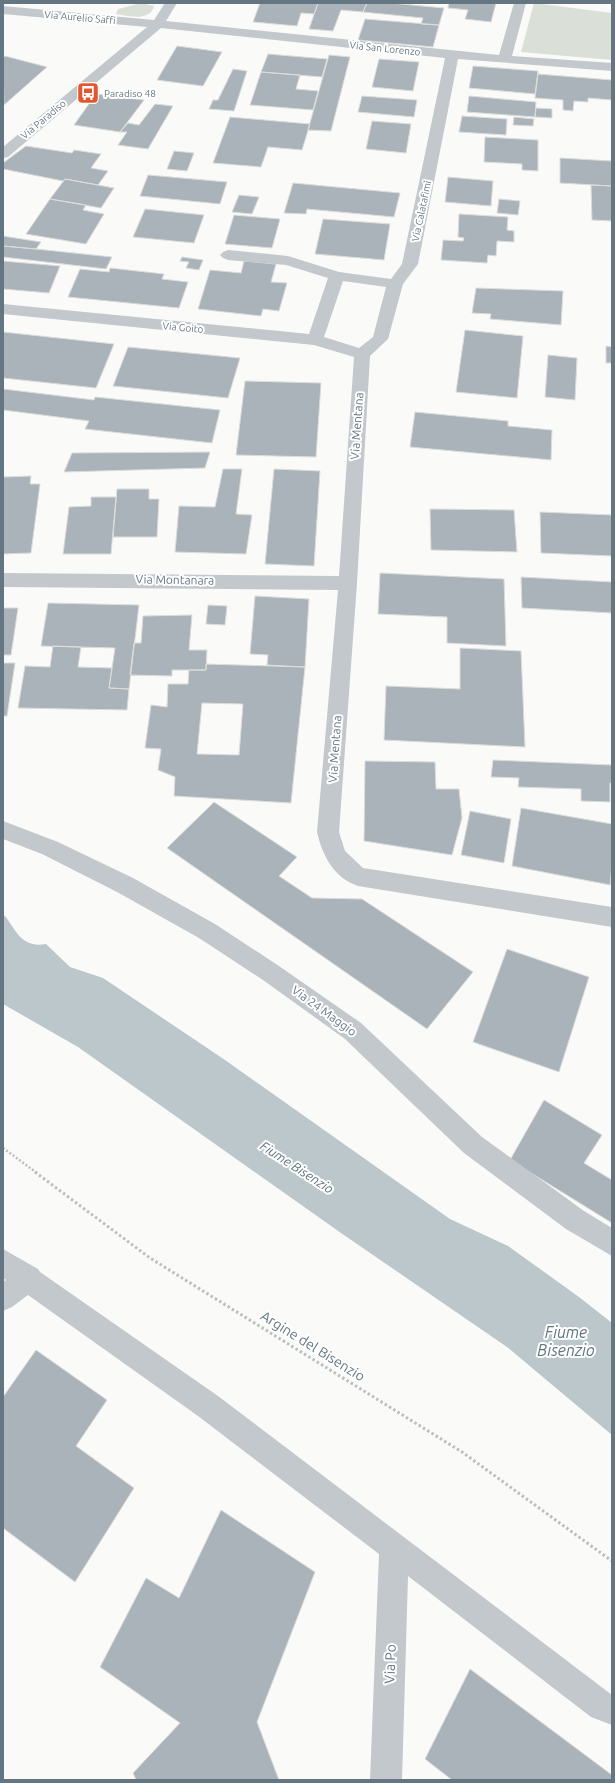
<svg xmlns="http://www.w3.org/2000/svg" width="615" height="1783" font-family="Ubuntu,sans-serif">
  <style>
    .green { fill: #dadfd7 }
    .water { fill: #bbc7cb }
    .building { fill: #aab3b9; stroke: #dcdcda; fill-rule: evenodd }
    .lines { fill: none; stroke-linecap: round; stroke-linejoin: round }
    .path-far1 { stroke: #bbbfc2; stroke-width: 2.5; stroke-dasharray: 2 2; stroke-linecap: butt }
    .path { stroke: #bbbfc2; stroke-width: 3; stroke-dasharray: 2.5 2.5; stroke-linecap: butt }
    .minor { fill: #c3c8cc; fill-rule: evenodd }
    .labels { text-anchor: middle; stroke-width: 4; stroke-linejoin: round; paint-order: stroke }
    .far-street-label { font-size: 10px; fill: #657683; stroke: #fff }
    .far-poi-label { font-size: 10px; fill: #657683; stroke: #fff; text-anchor: start }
    .street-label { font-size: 12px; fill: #657683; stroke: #fff }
    .water-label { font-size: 13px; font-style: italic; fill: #60757c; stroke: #fff }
    .near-street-label { font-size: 14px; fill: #657683; stroke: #fff }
    .near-water-label { font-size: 16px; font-style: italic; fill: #60757c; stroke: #fff }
  </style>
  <rect width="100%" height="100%" fill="#fafaf8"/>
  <!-- green -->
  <path class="green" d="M141,3L154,6C150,22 128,16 116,14L118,9Z
    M534,3L612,13V60L521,52Z"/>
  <!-- water -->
  <path class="water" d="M3,915L6,917C17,933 23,948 46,944L70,967L103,978L225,1060L450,1219L508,1246L579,1297L612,1323V1435L507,1347L341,1233L78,1047L3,1004Z"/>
  <!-- building -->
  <path class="building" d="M260,3H318L314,14L301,13L297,26L253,22Z
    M318,3H367L363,12L341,10L333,31L309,29Z
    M367,3H391L444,8L439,25L421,24L423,18L363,12Z
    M449,3H496L491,22L465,19L468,10L448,8Z
    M365,19L439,25L433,47L358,40Z
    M177,46L222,52L203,86L157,80Z
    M268,54L327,59L322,77L261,72Z
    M329,55L350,57L331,131L308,130Z
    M5,56L47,67L4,105L3,58Z
    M379,59L419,62L413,91L372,87Z
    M473,66L538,71L535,94L469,88Z
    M233,69L247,71L234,111L209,109L213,100H218Z
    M261,72L300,75L296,89L318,91L313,110L250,105Z
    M538,74L612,80V100L588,98V102L574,101L573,111L563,110V100L535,98Z
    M96,94L144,100L120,132L74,125Z
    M362,96L417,100L414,117L358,112Z
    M469,96L536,102L535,117L467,112Z
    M155,104L173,106L148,149L118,145L127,132H120L128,123L139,125Z
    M536,108L552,109V118L535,117Z
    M462,116L507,119L506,135L459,132Z
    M230,117L310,124L302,150L268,147L261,167L213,163Z
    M514,117L534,119L533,126L513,125Z
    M372,121L411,124L406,153L366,149Z
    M485,137L538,140V171L522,170V164L484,162Z
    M26,146L72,153L74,150L101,154L91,168L108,171L98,185L65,179L63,181L3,169V163Z
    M174,151L194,153L187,171L167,169Z
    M560,158L612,161V186L560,183Z
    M148,175L227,182L220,204L140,196Z
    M448,177L493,181L491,206L445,202Z
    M65,179L98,185L114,188L101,208L50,199Z
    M293,183L400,193L394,217L307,209L306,214L284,213Z
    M591,185L612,186V221L592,220Z
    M239,195L259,197L252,214L232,212Z
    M50,199L86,205L83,210L104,214L86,244L26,234Z
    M499,199L520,201L518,215L497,213Z
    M145,209L204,215L194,243L133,237Z
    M459,214L508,217L507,230L514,231V242L497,241L496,256L488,255L487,263L441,260L443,240L463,241L464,238L458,237Z
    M234,215L280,219L272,248L225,244Z
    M323,219L390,224L384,260L315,254Z
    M3,236L41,242L36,249L3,246Z
    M3,246L36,249L112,257L106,269L3,257Z
    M182,257L203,260L199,270L186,268L189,262L180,261Z
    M3,261L60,266L49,293L3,289Z
    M244,261L276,264L271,282L287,283L279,311L263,309L261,316L198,309L210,270L241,273Z
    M110,268L164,274L162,279L188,282L179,308L68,297L80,269L109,272Z
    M476,288L563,291L561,325L490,319L491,314L472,313Z
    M465,330L523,336L517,398L456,392Z
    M3,332L114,344L96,388L3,378Z
    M606,346L612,347V363H606Z
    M128,347L240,358L228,398L113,386Z
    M548,355L577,358L575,400L545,397Z
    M245,381L321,383L316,457L236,455Z
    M3,389L94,400L95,397L220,410L212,443L85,429L89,421L3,410Z
    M415,412L508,421V426L552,430L551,460L410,447Z
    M210,452L205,468L64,472L72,453Z
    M223,469H242L236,514L252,515L246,554L175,552L179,506L215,507Z
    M274,469L320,471L314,566L265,564Z
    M31,476L30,484H40L31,553L3,554V477Z
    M117,489H149V499H159L157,537H113Z
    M91,497H116L111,554H63L69,507L91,506Z
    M430,509L514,510L517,552L431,550Z
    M540,512L612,515V556L541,553Z
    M380,573L504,579L506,646L447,643V617L378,614Z
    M521,577L612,582V613L522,608Z
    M255,596L309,599L305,667L267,665L268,655L250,654Z
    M48,603L139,605L129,689L109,688L115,648L41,646Z
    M208,605L227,606L225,625L206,624Z
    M3,608H18L11,655H3Z
    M192,615L189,650H207L206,670H172V676L130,675L134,643H141L143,616Z
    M53,646L81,647L78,667L112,668L109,688L129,689L127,710L18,708L25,666L50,667Z
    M460,648L521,651L525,747L384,740L386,686L460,689Z
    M3,663H15L7,716H3Z
    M206,664L305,667L291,803L174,796L175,777L158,770L161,749L145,748L151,705L167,707L168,684H188L189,670H206ZM202,703L243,704L239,755L197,754Z
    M493,760L612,765V783H610V802L581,801V789L518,787L519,778L491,777Z
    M365,761L435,762L436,789H459L462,818L452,855L364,841Z
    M214,802L297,857L279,876L312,898L362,899L473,972L427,1029L167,848Z
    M521,808L612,824V864L610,885L512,866Z
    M470,811L511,819L504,863L461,855Z
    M507,949L589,977L559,1072L473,1042Z
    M544,1100L602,1135L584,1163L612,1180V1223L510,1160Z
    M36,1350L107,1400L76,1446L134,1488L75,1582L3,1528V1397Z
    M221,1510L315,1572L257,1722L279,1780H136L133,1773L180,1723L100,1667L146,1578L179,1598Z
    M470,1669L612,1775V1780H452L425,1759Z"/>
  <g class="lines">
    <!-- path-far1 -->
    <path class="path-far1" d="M3,1148L37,1173"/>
    <!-- path -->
    <path class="path" d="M35,1172L150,1258L462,1452L612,1561"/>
    <!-- minor -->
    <path class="minor" d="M165,3H177L166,21L499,55L514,3H526L512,56L612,63V71L458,59L418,264L403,284L388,339L370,356L357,583L339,832L345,851L363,868L612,907V927L358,886C334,878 322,855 317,832L338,590L3,587V573L339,576L354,357L314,345L3,314V304L309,334L328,278L286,265L228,260L223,258L220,255L223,252L228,250L288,256L339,272L391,279L402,264L445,58L161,28L8,157L3,158V147L147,27L3,14V6L154,20ZM343,281L386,287L373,337L359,348L324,337Z
      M3,821L58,842L133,878L215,924L279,966L361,1023L482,1137L584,1211L612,1228V1256L566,1229L464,1153L345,1039L263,980L199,938L117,892L42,854L3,839Z
      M3,1249L38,1269L40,1272L218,1396L612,1695V1725L591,1717L408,1576L402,1780H370L379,1554L198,1416L28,1295L12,1307L3,1311V1282L6,1280L3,1278Z"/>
  </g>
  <!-- icons -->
  <defs>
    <g id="bus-square" transform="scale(1.15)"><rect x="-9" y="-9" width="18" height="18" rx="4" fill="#e4572e" stroke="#fff"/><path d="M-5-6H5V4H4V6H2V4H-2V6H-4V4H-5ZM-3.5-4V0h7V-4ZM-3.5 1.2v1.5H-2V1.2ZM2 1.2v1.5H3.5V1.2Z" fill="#fff"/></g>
  </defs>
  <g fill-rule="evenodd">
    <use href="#bus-square" x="88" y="93"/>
  </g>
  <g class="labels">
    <!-- far-street labels -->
    <g class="far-street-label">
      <text transform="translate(80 17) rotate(5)" y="4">Via Aurelio Saffi</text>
      <text transform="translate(385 48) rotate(6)" y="4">Via San Lorenzo</text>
      <text transform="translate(43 119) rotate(-40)" y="4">Via Paradiso</text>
      <text transform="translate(421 211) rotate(-78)" y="4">Via Calatafimi</text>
      <text transform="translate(183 327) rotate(5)" y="4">Via Goito</text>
    </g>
    <!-- far-poi labels -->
    <g class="far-poi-label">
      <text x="104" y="97">Paradiso 48</text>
    </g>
    <!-- street labels -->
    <g class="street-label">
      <text transform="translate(357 426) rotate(-86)" y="4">Via Mentana</text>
      <text transform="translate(175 580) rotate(1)" y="4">Via Montanara</text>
      <text transform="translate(335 749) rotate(-86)" y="4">Via Mentana</text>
      <text transform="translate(324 1011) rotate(36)" y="4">Via 24 Maggio</text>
    </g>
    <!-- water labels -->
    <g class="water-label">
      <text transform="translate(297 1167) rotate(33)" y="5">Fiume Bisenzio</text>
    </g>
    <!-- near-street labels -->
    <g class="near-street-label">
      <text transform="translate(313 1346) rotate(32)" y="5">Argine del Bisenzio</text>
      <text transform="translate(390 1664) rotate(-88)" y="5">Via Po</text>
    </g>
    <!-- near-water labels -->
    <g class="near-water-label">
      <text x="566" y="1338">Fiume<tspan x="566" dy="18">Bisenzio</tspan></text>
    </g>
  </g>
  <!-- border -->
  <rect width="615" height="1783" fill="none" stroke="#657683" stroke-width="8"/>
</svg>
